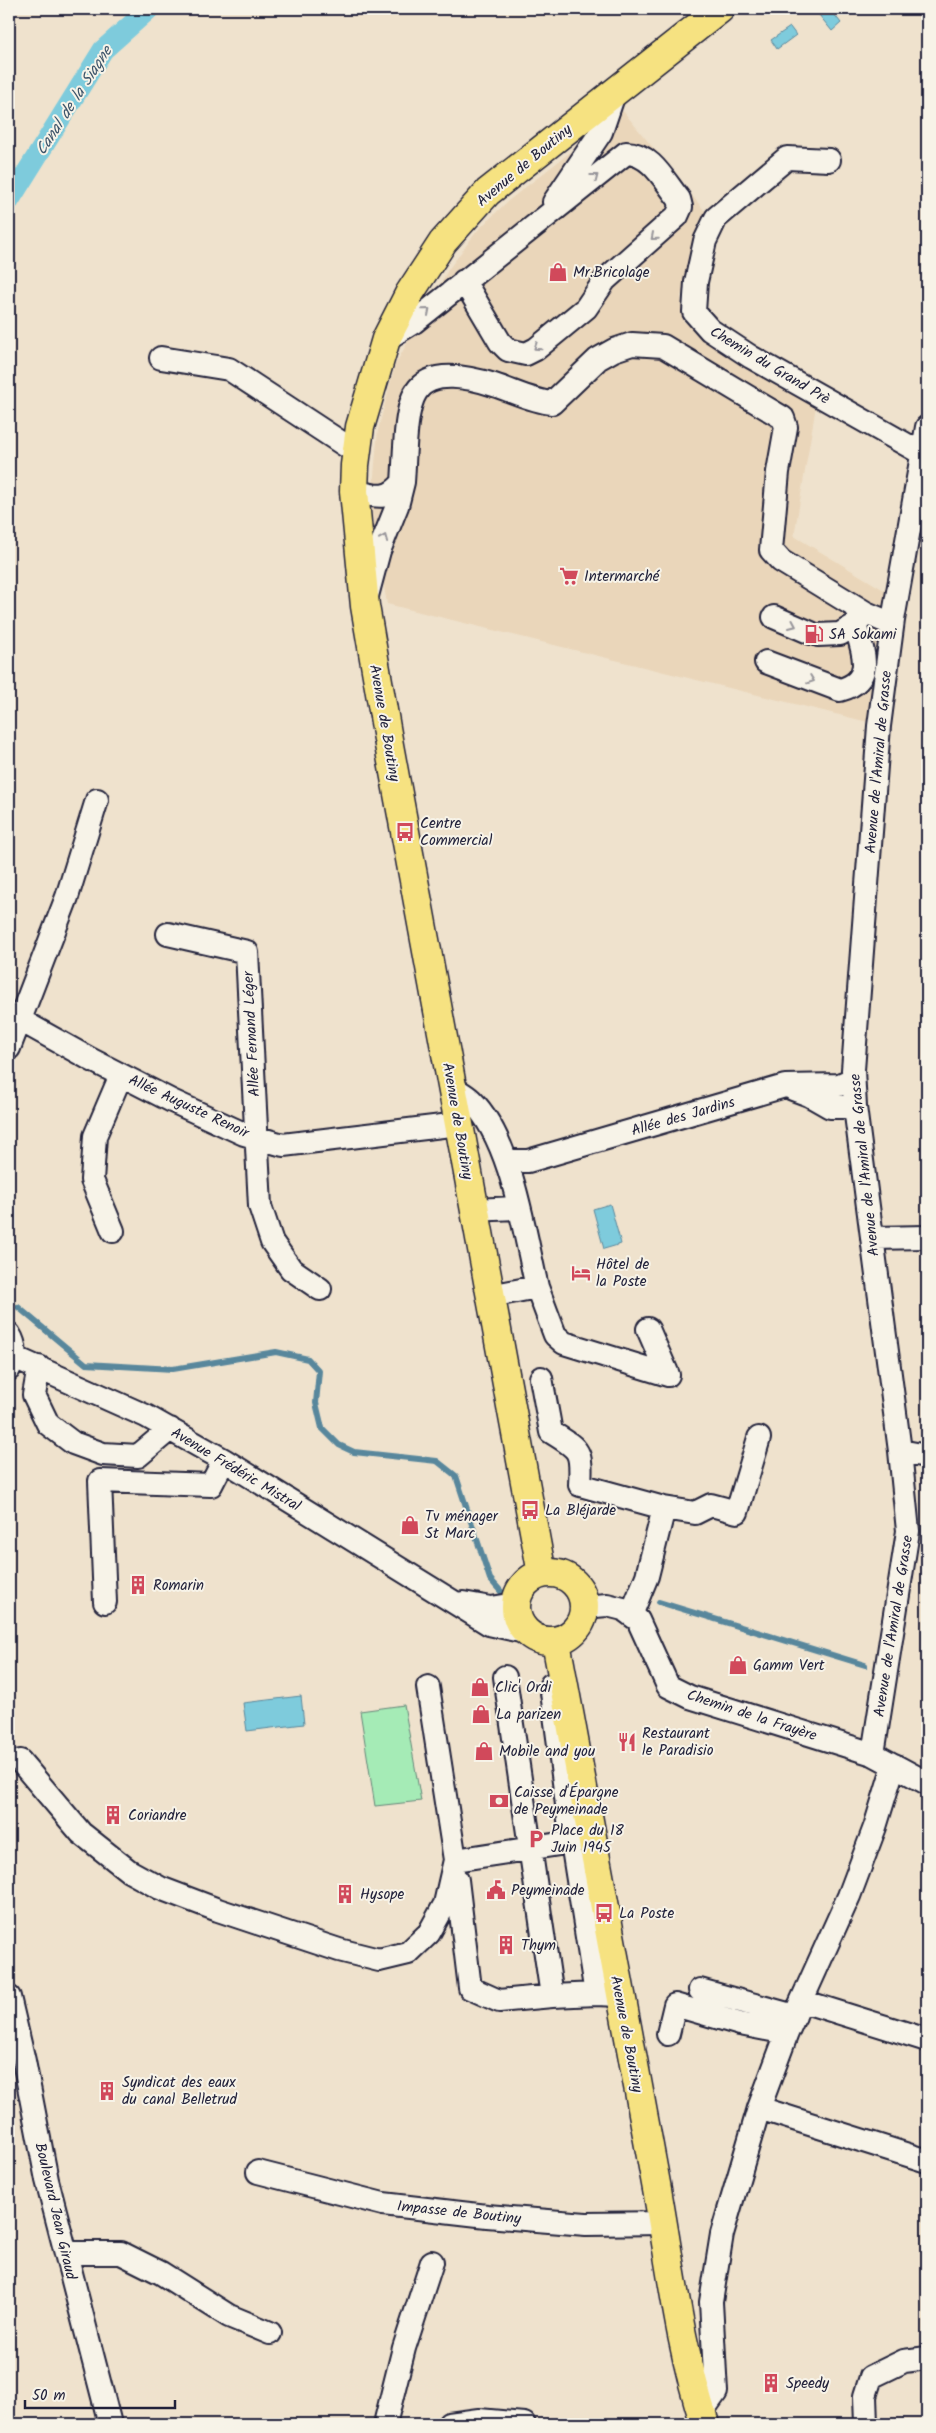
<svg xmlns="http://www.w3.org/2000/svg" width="936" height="2433" font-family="Kalam,sans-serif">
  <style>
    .built { fill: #ead6ba }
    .green { fill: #a5ebb6; stroke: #648678 }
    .water { fill: #7ecbdc; stroke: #59879c }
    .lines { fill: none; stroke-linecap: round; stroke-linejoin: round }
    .stream { stroke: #59879c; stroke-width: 6 }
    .canal { stroke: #7ecbdc; stroke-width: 21 }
    .minor-casing { stroke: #22223b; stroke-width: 26 }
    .major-casing { stroke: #22223b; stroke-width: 31 }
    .minor { stroke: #f7f3e8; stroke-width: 22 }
    .major { stroke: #f6e281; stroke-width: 28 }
    .oneway { stroke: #97959a }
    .labels { text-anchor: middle; stroke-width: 4; stroke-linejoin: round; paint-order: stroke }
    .street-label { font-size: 15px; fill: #22223b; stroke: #f7f3e8 }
    .poi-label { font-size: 15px; fill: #22223b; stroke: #f7f3e8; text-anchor: start }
    .water-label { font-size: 16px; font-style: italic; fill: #3e556b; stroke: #f7f3e8 }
  </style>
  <rect width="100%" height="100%" fill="#efe2cd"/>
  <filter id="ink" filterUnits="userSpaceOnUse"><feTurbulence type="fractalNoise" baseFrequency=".02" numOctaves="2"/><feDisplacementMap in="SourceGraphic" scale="10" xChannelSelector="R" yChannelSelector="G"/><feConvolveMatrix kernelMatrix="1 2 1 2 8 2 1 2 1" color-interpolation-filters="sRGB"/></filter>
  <g filter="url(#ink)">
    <!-- built -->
    <path class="built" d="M623,111L708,215L681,296L683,321L717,345L816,406L794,536L889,593L868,722L387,604L371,509L378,430L395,365L448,270L477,231L508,201Z"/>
    <!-- green -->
    <path class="green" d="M404,1705L421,1801L375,1806L360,1711Z"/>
    <!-- water -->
    <path class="water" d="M817,9H830L841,23L832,31L815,10Z
      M790,27L796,35L777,49L771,40Z
      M610,1204L621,1244L604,1249L593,1209Z
      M301,1696L304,1724L247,1731L243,1703Z"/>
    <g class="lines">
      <!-- stream -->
      <path class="stream" d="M18,1307L86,1364L173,1369L276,1352L308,1359L319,1371L316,1403L322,1428L339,1445L354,1452L437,1461L456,1476L490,1579L504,1595
        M659,1602L865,1665"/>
      <!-- canal -->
      <path class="canal" d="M9,201L103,50L149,9"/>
      <!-- minor casing -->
      <g class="minor-casing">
        <path id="minor" d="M829,160L787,158L716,218L705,241L696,282L694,312L710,330L751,357L923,454
          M554,202L601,132L615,91
          M386,339L414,322L626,153C651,153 665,182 679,199L681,207L677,216L605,280L586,308L536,349L526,354L508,350L500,342L464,281
          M161,358L229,369L357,453
          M354,491C375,496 387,502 403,482C405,459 404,410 416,392C431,368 472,378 494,385C513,391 532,401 552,403L598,359L614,350L632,344L663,346L783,418L786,427L778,472L771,550L781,561L866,613L892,624
          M367,596L379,551L397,506L403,482
          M774,617L811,633
          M818,635L840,634L855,625
          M766,662L840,690C876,680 863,651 855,625L866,613
          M168,934L247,952L260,1206L272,1242L291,1269L320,1289
          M9,1016L20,1020L90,1059L172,1101L244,1134L283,1145L459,1124
          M9,1048L67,897L97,800
          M452,1087C458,1091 466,1095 471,1100C512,1140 524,1232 537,1287L490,1296
          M793,1089L809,1095L830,1107H855
          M507,1161H528L785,1086L839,1085L853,1079
          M474,1210L518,1208
          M113,1231L92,1180L95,1136L121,1075
          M872,1238L927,1237
          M537,1287L555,1335L564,1343L668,1375L648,1329
          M9,1334C16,1345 16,1357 9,1369
          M14,1357L146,1416L224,1460L489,1624L525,1632
          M39,1367L34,1395L48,1424L73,1443L103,1454L138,1456L170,1429
          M541,1378L551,1432C580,1450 582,1450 580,1485L664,1508
          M900,1451L927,1456
          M105,1602L100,1481L211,1485L224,1460
          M463,1603L491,1608L516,1604
          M584,1607L607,1605L623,1609L638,1620L668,1686L690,1697L873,1754L927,1783
          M631,1615L647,1576L664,1508L695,1513L711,1505L737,1512L759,1438
          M505,1677L552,1996L596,1994
          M551,1685L572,1842L596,1994L620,1995
          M428,1687L455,1860L585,1840
          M873,1754L908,1531L900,1451L855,1107L853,1070L879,726L893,620L927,427
          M20,1761L81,1833L129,1871L160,1888L218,1910L339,1950L379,1960L408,1953L429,1933L445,1904L455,1860
          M457,1880L470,1988L499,2001L552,1996
          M700,1990L795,2016
          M9,1997L24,2061L47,2180L110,2424
          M802,2001L927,2040
          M668,2034L675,2005L740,2024L787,2033
          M759,2108L927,2161
          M258,2172L383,2204L487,2216L586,2224L664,2223
          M66,2253H121L161,2273L229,2316L270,2333
          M701,2413L716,2392L711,2302L722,2234L759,2108L787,2033L849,1896L875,1827L894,1765
          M385,2424L404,2348L432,2262
          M449,2424L479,2420L524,2424
          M866,2424L865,2396L871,2377L904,2361L927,2358"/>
      </g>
      <!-- major casing -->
      <g class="major-casing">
        <path id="major" d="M516 1607a34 34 0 1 1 68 0a34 34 0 1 1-68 0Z
          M542,1574L389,745L365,606L354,491L355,465L360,427L386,339L409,294L443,242L488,192L720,9
          M556,1642C588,1819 620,1996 654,2173C670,2257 678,2343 705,2424"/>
      </g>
      <!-- minor -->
      <use href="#minor" class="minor"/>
      <!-- major -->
      <use href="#major" class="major"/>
    </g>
    <!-- one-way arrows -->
    <defs><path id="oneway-chevron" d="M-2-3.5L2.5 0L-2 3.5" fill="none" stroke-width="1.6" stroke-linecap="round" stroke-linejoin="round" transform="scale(1.25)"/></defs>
    <g class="oneway">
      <use href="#oneway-chevron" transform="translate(595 177) rotate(-38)"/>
      <use href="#oneway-chevron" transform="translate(654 237) rotate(139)"/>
      <use href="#oneway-chevron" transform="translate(427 311) rotate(-41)"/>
      <use href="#oneway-chevron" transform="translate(537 347) rotate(147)"/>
      <use href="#oneway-chevron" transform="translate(384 538) rotate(-68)"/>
      <use href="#oneway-chevron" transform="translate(793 625) rotate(24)"/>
      <use href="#oneway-chevron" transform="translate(811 680) rotate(21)"/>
    </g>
  </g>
  <!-- icons -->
  <defs>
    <g id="shop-bare" transform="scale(1.5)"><path d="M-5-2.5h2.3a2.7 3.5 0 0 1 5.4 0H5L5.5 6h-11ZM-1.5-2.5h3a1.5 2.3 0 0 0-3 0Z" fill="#d1495b" stroke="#f7f3e8" stroke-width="2.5" paint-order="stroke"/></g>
    <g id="supermarket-bare" transform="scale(1.5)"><path d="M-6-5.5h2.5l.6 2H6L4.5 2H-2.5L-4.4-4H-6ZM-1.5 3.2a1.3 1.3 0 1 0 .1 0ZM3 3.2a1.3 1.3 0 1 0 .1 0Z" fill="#d1495b" stroke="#f7f3e8" stroke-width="2.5" paint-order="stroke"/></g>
    <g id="fuel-bare" transform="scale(1.5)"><path d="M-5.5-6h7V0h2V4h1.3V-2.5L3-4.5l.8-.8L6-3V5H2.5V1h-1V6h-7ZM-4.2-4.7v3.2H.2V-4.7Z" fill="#d1495b" stroke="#f7f3e8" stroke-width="2.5" paint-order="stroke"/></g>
    <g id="bus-bare" transform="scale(1.5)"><path d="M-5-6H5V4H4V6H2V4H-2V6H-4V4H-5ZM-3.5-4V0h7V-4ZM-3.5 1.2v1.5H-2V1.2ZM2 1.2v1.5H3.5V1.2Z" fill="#d1495b" stroke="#f7f3e8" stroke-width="2.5" paint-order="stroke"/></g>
    <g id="hotel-bare" transform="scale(1.5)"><path d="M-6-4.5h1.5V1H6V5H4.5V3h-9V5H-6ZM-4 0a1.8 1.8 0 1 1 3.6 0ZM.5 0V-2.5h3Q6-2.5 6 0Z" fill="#d1495b" stroke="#f7f3e8" stroke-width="2.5" paint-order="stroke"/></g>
    <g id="building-bare" transform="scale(1.5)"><path d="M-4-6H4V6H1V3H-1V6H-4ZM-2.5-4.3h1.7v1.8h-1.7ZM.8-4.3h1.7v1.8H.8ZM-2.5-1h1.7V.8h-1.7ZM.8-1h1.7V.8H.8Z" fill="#d1495b" stroke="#f7f3e8" stroke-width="2.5" paint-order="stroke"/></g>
    <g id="restaurant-bare" transform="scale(1.5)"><path d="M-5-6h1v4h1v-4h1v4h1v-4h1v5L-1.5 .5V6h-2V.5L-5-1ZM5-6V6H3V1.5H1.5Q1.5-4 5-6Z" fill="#d1495b" stroke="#f7f3e8" stroke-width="2.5" paint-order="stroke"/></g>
    <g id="bank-bare" transform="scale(1.5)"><path d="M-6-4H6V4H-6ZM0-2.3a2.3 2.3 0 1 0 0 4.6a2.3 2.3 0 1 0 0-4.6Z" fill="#d1495b" stroke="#f7f3e8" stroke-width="2.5" paint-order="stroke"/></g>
    <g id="parking-bare" transform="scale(1.5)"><path d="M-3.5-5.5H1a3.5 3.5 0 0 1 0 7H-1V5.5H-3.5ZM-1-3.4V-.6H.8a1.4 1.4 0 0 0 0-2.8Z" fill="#d1495b" stroke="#f7f3e8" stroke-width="2.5" paint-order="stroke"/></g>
    <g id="civic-bare" transform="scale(1.5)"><path d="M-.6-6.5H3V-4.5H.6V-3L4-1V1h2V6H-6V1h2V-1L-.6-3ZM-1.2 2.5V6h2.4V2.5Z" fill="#d1495b" stroke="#f7f3e8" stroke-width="2.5" paint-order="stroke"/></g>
  </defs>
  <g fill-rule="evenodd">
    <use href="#shop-bare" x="558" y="272"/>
    <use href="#supermarket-bare" x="569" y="576"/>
    <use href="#fuel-bare" x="814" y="634"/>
    <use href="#bus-bare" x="405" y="832"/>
    <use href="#hotel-bare" x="581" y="1273"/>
    <use href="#bus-bare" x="530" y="1510"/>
    <use href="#shop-bare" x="410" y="1525"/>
    <use href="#building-bare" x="138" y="1585"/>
    <use href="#shop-bare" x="738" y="1665"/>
    <use href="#shop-bare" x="480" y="1687"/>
    <use href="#shop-bare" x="481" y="1714"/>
    <use href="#restaurant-bare" x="627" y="1742"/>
    <use href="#shop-bare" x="484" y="1751"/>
    <use href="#bank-bare" x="499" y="1801"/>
    <use href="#building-bare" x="113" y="1815"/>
    <use href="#parking-bare" x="536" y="1839"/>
    <use href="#civic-bare" x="496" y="1890"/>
    <use href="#building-bare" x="345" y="1894"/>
    <use href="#bus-bare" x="604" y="1913"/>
    <use href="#building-bare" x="506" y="1945"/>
    <use href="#building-bare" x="107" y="2091"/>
    <use href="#building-bare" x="771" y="2383"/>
  </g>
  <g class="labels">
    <!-- street labels -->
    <g class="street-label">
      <text transform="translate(524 165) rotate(-40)" y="5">Avenue de Boutiny</text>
      <text transform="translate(770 365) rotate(31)" y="5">Chemin du Grand Prè</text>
      <text transform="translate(385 723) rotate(80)" y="5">Avenue de Boutiny</text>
      <text transform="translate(878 762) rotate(-85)" y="5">Avenue de l'Amiral de Grasse</text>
      <text transform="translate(251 1034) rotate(-93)" y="5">Allée Fernand Léger</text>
      <text transform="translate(189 1106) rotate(25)" y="5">Allée Auguste Renoir</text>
      <text transform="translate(683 1116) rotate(-16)" y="5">Allée des Jardins</text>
      <text transform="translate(458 1121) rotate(80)" y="5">Avenue de Boutiny</text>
      <text transform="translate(864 1165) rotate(-96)" y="5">Avenue de l'Amiral de Grasse</text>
      <text transform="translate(236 1469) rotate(31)" y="5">Avenue Frédéric Mistral</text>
      <text transform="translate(893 1626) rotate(-81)" y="5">Avenue de l'Amiral de Grasse</text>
      <text transform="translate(752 1715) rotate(18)" y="5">Chemin de la Frayère</text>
      <text transform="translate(627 2034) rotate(79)" y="5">Avenue de Boutiny</text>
      <text transform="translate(56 2211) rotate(77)" y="5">Boulevard Jean Giraud</text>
      <text transform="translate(459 2212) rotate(6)" y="5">Impasse de Boutiny</text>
    </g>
    <!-- poi labels -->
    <g class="poi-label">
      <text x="573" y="277">Mr.Bricolage</text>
      <text x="584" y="581">Intermarché</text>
      <text x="829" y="639">SA Sokami</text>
      <text x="420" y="828">Centre<tspan x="420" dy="17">Commercial</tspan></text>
      <text x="596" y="1269">Hôtel de<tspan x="596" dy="17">la Poste</tspan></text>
      <text x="545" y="1515">La Bléjarde</text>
      <text x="425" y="1521">Tv ménager<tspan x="425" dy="17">St Marc</tspan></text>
      <text x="153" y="1590">Romarin</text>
      <text x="753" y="1670">Gamm Vert</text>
      <text x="495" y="1692">Clic' Ordi</text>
      <text x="496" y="1719">La parizen</text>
      <text x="642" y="1738">Restaurant<tspan x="642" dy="17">le Paradisio</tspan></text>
      <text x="499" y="1756">Mobile and you</text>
      <text x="514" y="1797">Caisse d'Épargne<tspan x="514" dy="17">de Peymeinade</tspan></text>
      <text x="128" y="1820">Coriandre</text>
      <text x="551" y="1835">Place du 18<tspan x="551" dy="17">Juin 1945</tspan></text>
      <text x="511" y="1895">Peymeinade</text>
      <text x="360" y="1899">Hysope</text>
      <text x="619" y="1918">La Poste</text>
      <text x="521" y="1950">Thym</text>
      <text x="122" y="2087">Syndicat des eaux<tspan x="122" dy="17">du canal Belletrud</tspan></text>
      <text x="786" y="2388">Speedy</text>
    </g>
    <!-- water labels -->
    <g class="water-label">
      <text transform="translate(73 100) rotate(-57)" y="6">Canal de la Siagne</text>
    </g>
  </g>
  <!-- margin -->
  <rect width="936" height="2433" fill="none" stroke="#f7f3e8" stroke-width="30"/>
  <rect x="15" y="15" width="906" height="2403" fill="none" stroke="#22223b" stroke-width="2" filter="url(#ink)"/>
  <!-- scale -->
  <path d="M25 2400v8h150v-8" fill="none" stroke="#22223b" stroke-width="2.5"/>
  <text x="32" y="2400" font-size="15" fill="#22223b" stroke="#f7f3e8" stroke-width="4" paint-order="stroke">50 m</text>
</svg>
